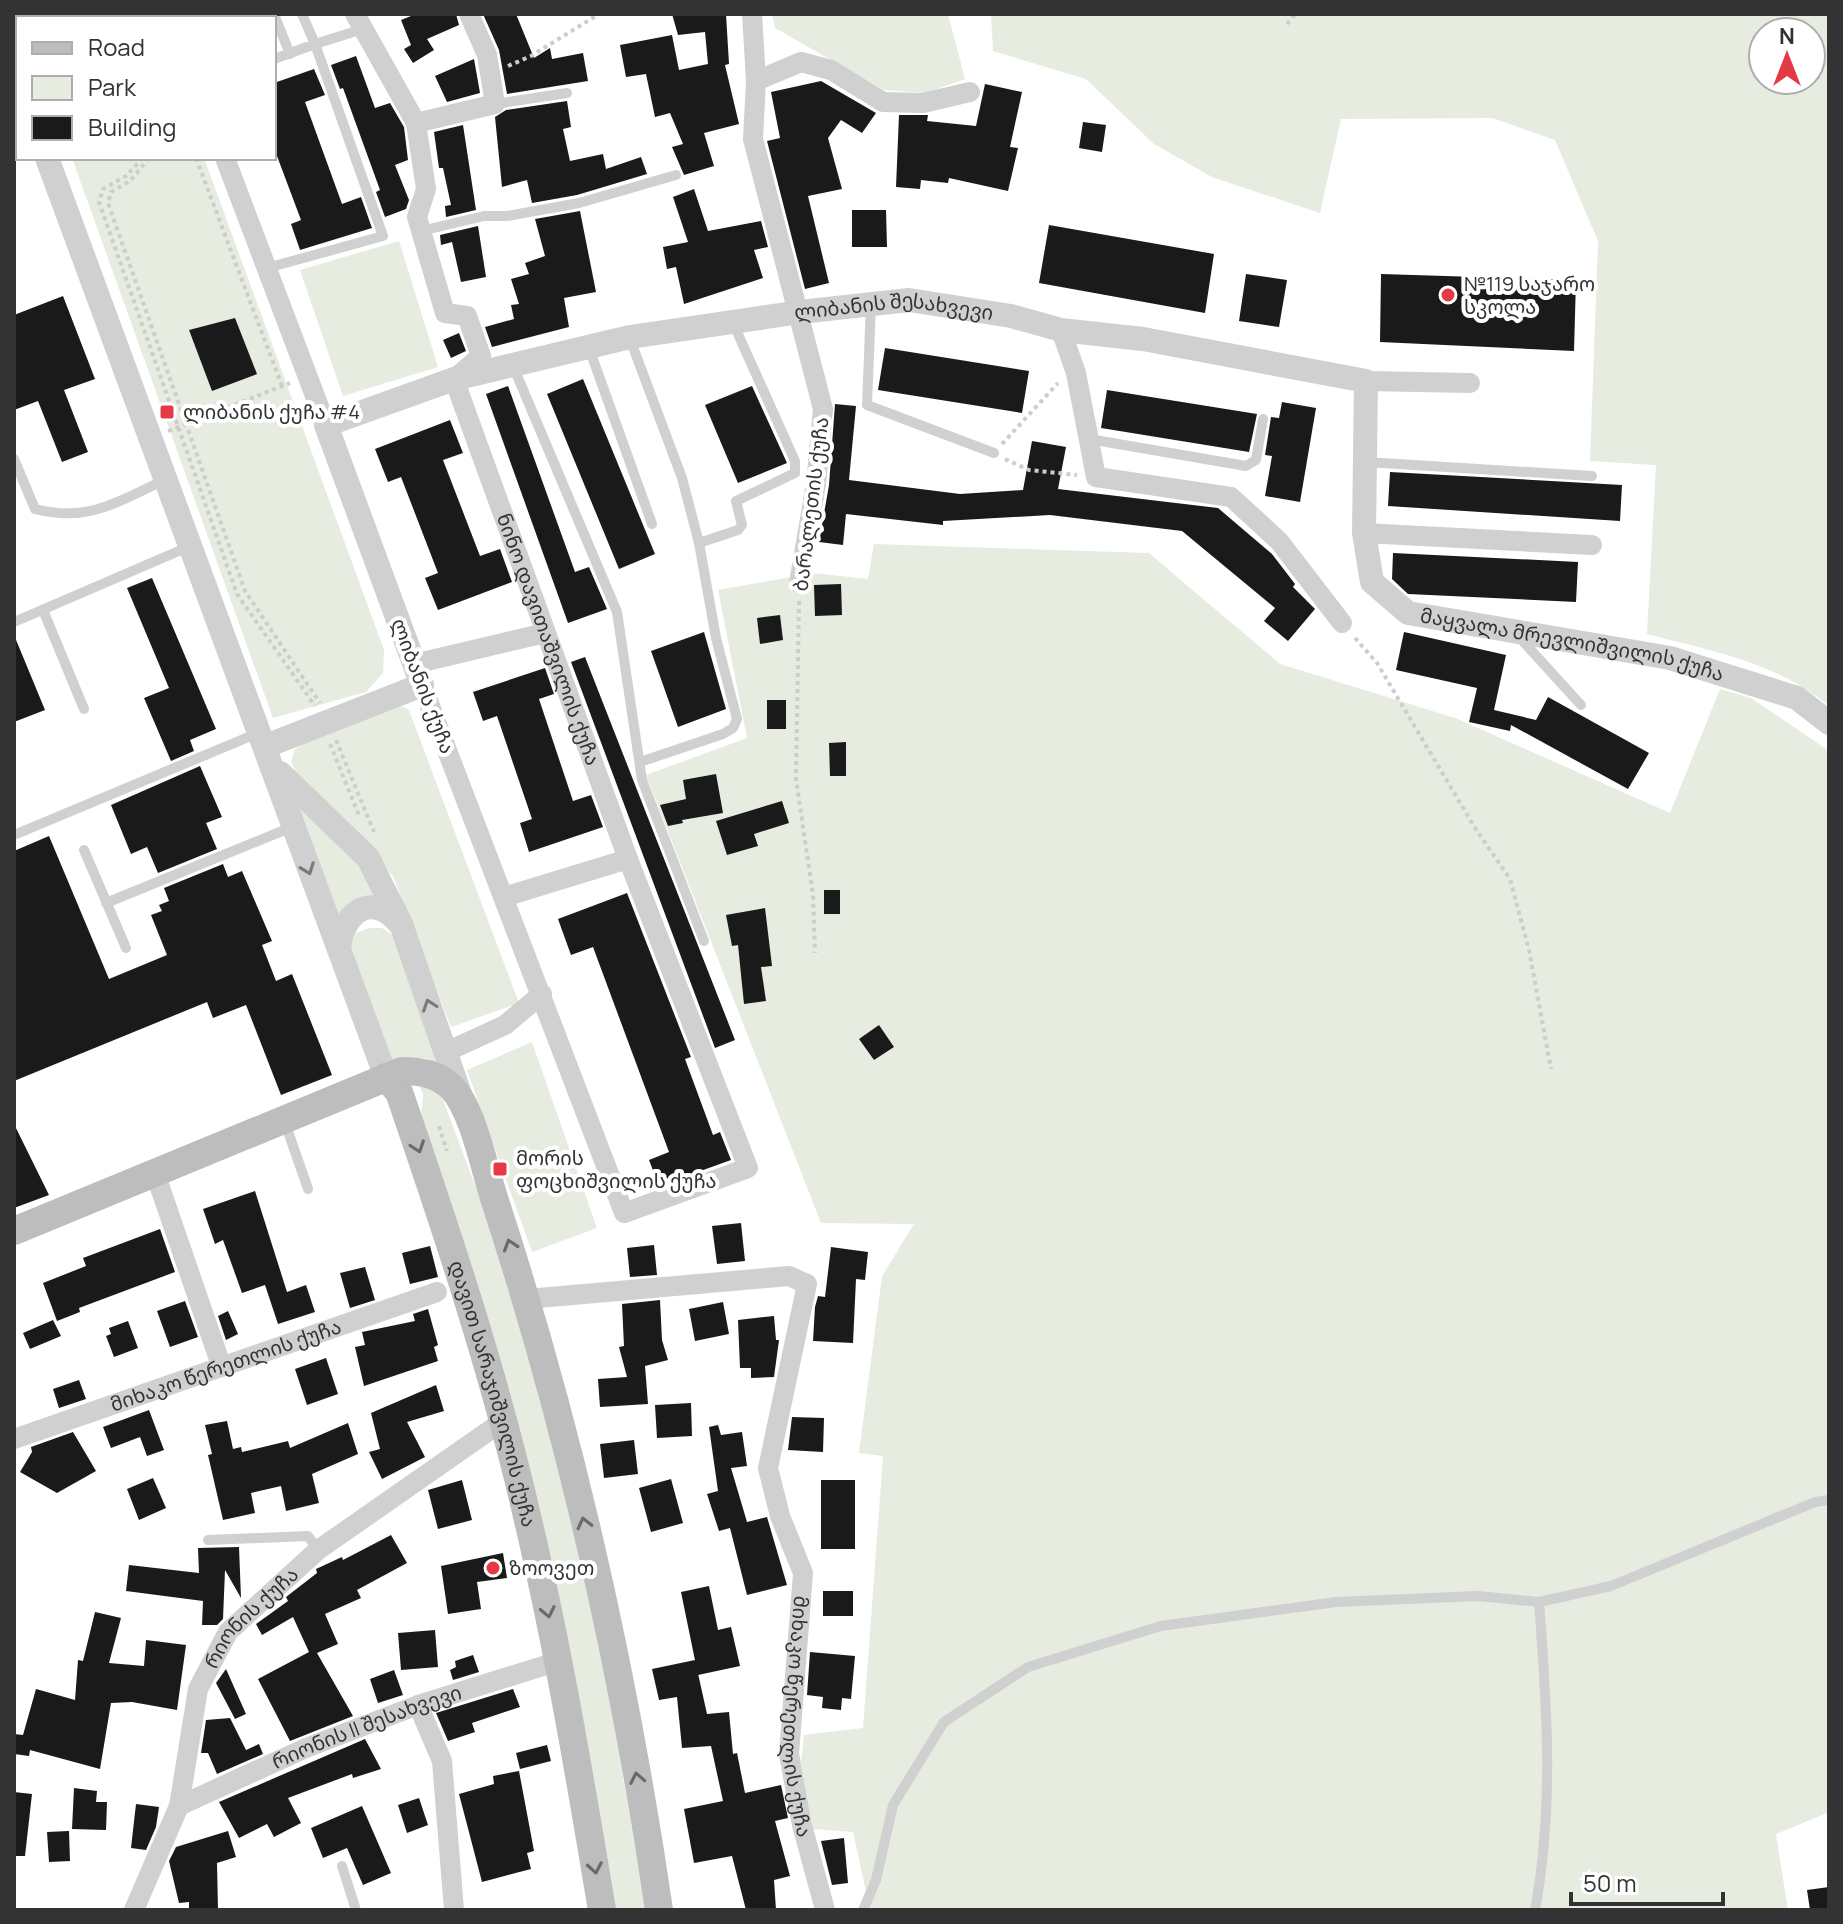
<svg xmlns="http://www.w3.org/2000/svg" width="1843" height="1924" font-family="Manrope,'Noto Sans Georgian',sans-serif">
  <style>
    .green { fill: #e6ecdf; fill-rule: evenodd }
    .building { fill: #1a1a1a }
    .lines { fill: none; stroke-linecap: round; stroke-linejoin: round }
    .path { stroke: #cdcdcd; stroke-width: 4; stroke-dasharray: 4 4; stroke-linecap: butt }
    .service { stroke: #d0d0d0; stroke-width: 10 }
    .minor { stroke: #d0d0d0; stroke-width: 20 }
    .tertiary { stroke: #d0d0d0; stroke-width: 24 }
    .secondary { stroke: #bdbdbd; stroke-width: 28 }
    .oneway { stroke: #7a7a7a }
    .oneway2 { stroke: #6a6a6a }
    .poi-dot { fill: #e63946; stroke: #fff; stroke-width: 3 }
    .labels { text-anchor: middle; stroke-width: 8; stroke-linejoin: round; paint-order: stroke }
    .poi-label { font-size: 20px; fill: #333; stroke: #fff; text-anchor: start }
    .street-label { font-size: 20px; fill: #333; stroke: #fff }
  </style>
  <rect width="100%" height="100%" fill="#fff"/>
  <!-- green -->
  <path class="green" d="M20,14H151L153,18H22Z
    M772,14H948L965,79L926,93L884,90L775,28Z
    M991,14H1829V706C1776,662 1712,651 1647,634L1656,465L1590,461L1598,241L1555,140L1492,118L1341,119L1320,213L1212,177L1154,144L1086,79L993,51ZM1763,32H1811V80H1763Z
    M72,158H204L384,650L383,673L366,692L273,718Z
    M399,241L438,367L343,396L300,270Z
    M874,544L1149,553L1280,664L1455,718L1670,813L1720,689L1751,698L1829,751V1812L1776,1834L1788,1910H870L853,1832L813,1829L801,1762L804,1735L863,1728L883,1456L859,1453L882,1276L914,1224L821,1223L646,775L747,738L718,590L813,573L868,579Z
    M402,706L409,710L519,1003L451,1027L393,876L300,782L291,761L295,749L312,739Z
    M285,787L360,864L381,904L351,903L336,917Z
    M369,928H382L394,936L443,1066L426,1058L388,1061L348,951L356,933Z
    M532,1042L597,1228L532,1252L467,1070Z
    M419,1086L435,1088L443,1100L501,1254L584,1552L646,1910H613L421,1120L423,1094Z"/>
  <!-- building -->
  <path class="building" d="M416,14H456L459,25L427,39L434,50L413,63L404,49L411,45L401,20Z
    M483,14H516L534,58L550,48L552,59L583,53L588,81L507,94L499,50Z
    M672,14H726L729,64L725,65L739,124L704,133L714,166L684,175L672,147L683,144L670,113L655,117L646,74L626,77L620,45L672,35L679,70L708,64L705,32L678,35Z
    M356,56L375,108L390,103L404,127L408,160L395,165L409,200L406,209L385,217L376,192L380,190L343,88L340,89L331,65Z
    M474,59L480,93L447,102L435,76Z
    M314,69L325,95L305,102L342,204L361,197L372,228L300,250L291,224L301,220L274,148V83Z
    M821,81L876,113L862,133L841,120L828,138L842,189L808,196L829,283L805,289L767,141L780,138L771,92Z
    M985,84L1022,92L1010,147L1018,148L1008,191L949,178L948,183L921,180L920,189L896,187L899,115H928L927,121L976,126Z
    M567,101L571,127L563,129L570,161L603,154L606,169L641,157L647,174L577,195L532,203L527,180L502,187L495,117L506,110Z
    M1083,122L1106,125L1102,152L1079,148Z
    M463,125L476,210L446,217L445,206L451,205L443,168H439L434,132Z
    M694,189L708,231L761,221L768,247L754,250L763,278L684,304L676,267L667,269L663,247L688,242L673,197Z
    M852,210H886L887,247H852Z
    M580,211L596,292L564,298L569,327L492,347L485,327L514,319L511,305L519,304L511,279L529,274L525,263L545,256L535,219Z
    M1049,225L1214,254L1205,313L1039,283Z
    M478,226L486,277L461,282L452,242L441,245L440,235Z
    M1246,274L1287,280L1279,327L1239,321Z
    M1381,274L1576,280L1574,351L1380,342Z
    M63,296L95,379L64,390L88,452L62,462L38,401L14,410V315Z
    M235,318L257,374L212,391L189,330Z
    M459,333L466,351L451,358L443,340Z
    M885,348L1029,371L1022,413L878,390Z
    M583,379L655,554L619,569L547,394Z
    M508,386L575,572L589,567L607,609L568,623L486,394Z
    M752,386L787,463L738,483L705,405Z
    M1107,390L1257,414L1249,452L1101,428Z
    M1282,402L1316,408L1300,502L1265,496L1272,456L1265,455L1271,417L1279,418Z
    M835,404L856,406L849,480L960,494L1023,490L1032,441L1066,447L1058,489L1218,508L1272,554L1295,584L1293,587L1315,609L1288,641L1264,621L1275,608L1182,531L1050,515L943,521V525L846,514L843,545L819,542L829,485Z
    M450,420L463,453L443,460L480,556L500,549L512,582L438,610L425,578L438,573L401,477L388,482L375,449Z
    M1390,472L1622,485L1620,521L1388,506Z
    M1393,553L1578,562L1576,602L1408,594L1392,579Z
    M152,578L216,729L190,740L194,751L171,761L144,698L169,688L127,588Z
    M841,584L842,615L815,616L814,585Z
    M780,615L783,640L760,644L757,618Z
    M704,632L726,709L678,727L651,651Z
    M1404,632L1506,655L1494,710L1536,720L1548,697L1649,753L1628,789L1511,725L1510,731L1469,722L1477,688L1396,670Z
    M14,635L45,710L14,722Z
    M585,657L735,1040L715,1048L571,662Z
    M545,668L554,694L539,699L573,801L591,795L603,827L529,852L520,823L532,819L497,716L483,721L473,692Z
    M767,700H786V729H767Z
    M846,742V776H830L829,743Z
    M200,766L222,817L206,823L217,849L158,873L147,847L131,854L111,805Z
    M716,774L723,813L682,820L683,823L668,826L660,805L686,799L683,780Z
    M782,801L789,823L754,834L758,846L727,855L716,821Z
    M49,836L109,979L167,955L151,915L162,911L159,905L169,901L164,888L223,864L228,877L242,871L272,941L262,945L276,981L292,974L332,1075L281,1095L246,1005L213,1018L207,1002L14,1081V851Z
    M824,890H840V914H824Z
    M627,893L691,1057L685,1059L713,1135L720,1132L731,1160L659,1186L649,1160L669,1152L593,947L571,955L558,919Z
    M765,908L772,966L761,967L766,1001L744,1004L738,945L732,946L726,915Z
    M879,1025L894,1047L874,1060L859,1039Z
    M14,1124L49,1195L14,1208Z
    M255,1191L287,1292L306,1285L315,1312L278,1324L265,1285L242,1293L223,1240L215,1244L203,1209Z
    M741,1223L745,1261L717,1264L712,1226Z
    M160,1229L175,1272L79,1308L80,1312L57,1321L43,1283L86,1266L83,1258Z
    M654,1245L657,1275L630,1277L627,1248Z
    M430,1246L438,1277L410,1284L402,1253Z
    M831,1247L868,1252L865,1280L856,1279L853,1343L813,1341L815,1307L818,1296L825,1297Z
    M365,1267L375,1300L350,1308L340,1273Z
    M660,1300L662,1340L668,1360L645,1366L648,1404L600,1407L598,1379L627,1377L619,1347L624,1346L622,1304Z
    M185,1301L198,1337L170,1347L157,1311Z
    M723,1302L729,1334L695,1341L689,1309Z
    M428,1309L438,1345L434,1347L438,1361L364,1386L355,1347L365,1345L362,1332L415,1321L413,1314Z
    M228,1311L238,1334L226,1340L218,1316Z
    M774,1316L776,1340H779L774,1377L751,1378V1368H740L738,1320Z
    M53,1320L61,1336L30,1349L23,1333Z
    M128,1321L138,1348L114,1357L106,1336L111,1334L109,1328Z
    M326,1358L338,1394L307,1405L295,1369Z
    M79,1380L86,1399L59,1408L53,1389Z
    M436,1385L444,1411L407,1422L425,1457L382,1479L369,1452L380,1449L371,1413Z
    M691,1403L692,1436L657,1438L655,1405Z
    M149,1410L164,1450L147,1456L140,1437L111,1448L103,1427Z
    M792,1417L824,1418L823,1452L788,1450Z
    M227,1421L233,1449L241,1447L242,1452L288,1441L290,1448L348,1423L358,1454L312,1474L319,1503L286,1511L281,1486L251,1493L255,1513L223,1520L208,1455L212,1454L205,1425Z
    M718,1425L721,1435L742,1432L747,1466L731,1468L747,1522L767,1517L787,1585L747,1595L730,1528L719,1531L707,1494L718,1491L709,1427Z
    M73,1432L96,1471L57,1493L20,1472L32,1452L31,1447Z
    M634,1440L638,1474L604,1478L600,1444Z
    M153,1478L166,1508L139,1520L127,1489Z
    M671,1479L683,1523L651,1532L639,1488Z
    M462,1480L472,1520L438,1529L428,1490Z
    M821,1480H855V1549H821Z
    M391,1535L407,1563L357,1590L361,1598L325,1614L338,1644L317,1653L353,1716L290,1741L258,1679L309,1652L293,1617L262,1635L256,1624L288,1601L286,1597L317,1573L316,1569L342,1557L343,1560Z
    M239,1547L241,1598L225,1570L223,1619L217,1625H202L203,1601L126,1591L129,1565L199,1573L198,1548Z
    M503,1553L507,1578L477,1582L481,1609L448,1614L441,1566Z
    M709,1586L718,1630L731,1627L740,1666L698,1675L681,1592Z
    M823,1591H853V1616H823Z
    M95,1612L121,1618L109,1663L144,1666L146,1640L186,1645L177,1710L132,1702L111,1703L100,1769L30,1750L29,1756L14,1754V1734L23,1735L36,1689L75,1700L78,1660L83,1661Z
    M435,1630L438,1667L401,1670L398,1633Z
    M810,1652L855,1656L851,1699L842,1698L841,1710L822,1708L823,1697L807,1695Z
    M473,1655L479,1672L453,1680L450,1670L456,1667L455,1661Z
    M695,1660L707,1714L729,1712L733,1754L737,1753L745,1793L781,1785L788,1818L775,1821L790,1876L774,1880L776,1910H746L732,1856L694,1863L684,1809L723,1801L711,1746L682,1748L677,1697L659,1700L652,1669Z
    M226,1669L246,1714L235,1719L216,1683Z
    M394,1670L403,1695L378,1703L370,1679Z
    M513,1689L520,1707L472,1723L475,1732L448,1741L436,1713Z
    M230,1718L246,1750L259,1744L263,1754L217,1774L208,1753H201L206,1720Z
    M365,1739L381,1769L353,1778L352,1774L288,1798L301,1823L274,1837L267,1824L239,1838L219,1802Z
    M547,1745L551,1761L520,1769L516,1753Z
    M519,1771L534,1851L527,1853L531,1869L482,1882L459,1794L494,1784L493,1776Z
    M74,1788L97,1791L96,1802H107L106,1830L72,1829Z
    M14,1792L32,1794L25,1856H14Z
    M419,1798L428,1825L407,1833L398,1805Z
    M136,1804L159,1807L156,1827L146,1850L131,1848Z
    M362,1806L391,1873L363,1885L347,1848L323,1858L311,1828Z
    M69,1831L70,1861L49,1862L47,1832Z
    M228,1831L236,1857L217,1863L218,1910H189V1902L179,1903L169,1861L176,1847Z
    M844,1838L848,1883L832,1885L821,1841Z
    M1829,1887V1908L1810,1910L1807,1890Z"/>
  <g class="lines">
    <!-- path -->
    <path class="path" d="M118,14L119,18
      M126,14L128,18
      M142,14L143,18
      M71,16V14
      M1287,24L1295,14
      M508,66L531,56L599,14
      M143,158L126,176L103,189L99,202L237,594L315,706
      M149,158L130,181L111,192L108,203L245,591L320,703
      M196,158L282,386
      M168,431L290,383
      M1002,444L1058,383
      M1005,459L1029,470L1077,475
      M799,601L796,779L813,895L815,953
      M1355,638L1377,663L1475,828L1510,879L1529,950L1551,1069
      M336,740L374,832
      M330,744L360,818
      M439,1126L447,1151"/>
    <!-- service -->
    <path class="service" d="M274,14L290,54
      M302,14L315,44L363,29
      M14,99L18,98
      M495,104L567,93
      M421,231L484,216H507L579,203L676,175
      M267,268L383,236L315,44L274,59
      M871,304L867,405L994,453
      M630,339L682,478L699,543L716,638L737,719L733,728L723,734L640,762
      M589,348L652,524
      M513,366L617,612L642,780L704,941
      M1089,439L1246,466L1256,460L1263,419
      M14,459L35,509C90,523 117,501 165,480
      M1366,462L1592,476
      M699,543L738,530L742,525L736,501L795,473V461L733,323
      M43,610L84,709
      M14,622L188,547
      M1519,637L1581,705
      M14,835L258,733
      M84,850L126,948
      M106,903L292,827
      M284,1120L308,1189
      M208,1540L308,1536L318,1550
      M342,1866L356,1910
      M863,1910L876,1880L893,1805L944,1722L1028,1667L1161,1626L1336,1602L1478,1596L1539,1602L1611,1586L1815,1502L1829,1500
      M1535,1910C1554,1807 1547,1706 1539,1602"/>
    <!-- minor -->
    <g class="minor">
      <path d="M171,14L172,18"/>
      <path id="s1" d="M355,14L416,123L426,189L417,217L445,313L467,316L481,356L454,379L628,859L748,1168L624,1213L422,685"/>
      <path d="M752,14L756,81L753,139L823,409L816,484L799,583"/>
      <path d="M756,81L801,62L831,70L883,102L923,103L970,92"/>
      <path d="M416,123L495,104L487,55L469,14"/>
      <path d="M225,158L326,425"/>
      <path d="M1061,330L1076,373L1096,477L1231,497L1279,541L1342,623"/>
      <path d="M1366,381L1470,383"/>
      <path d="M1364,533L1592,545"/>
      <path d="M414,664L545,633"/>
      <path d="M504,897L628,859"/>
      <path d="M446,1052L505,1025L542,994"/>
      <path d="M155,1173L221,1365"/>
      <path id="s2" d="M527,1299L789,1276L807,1284L768,1468L780,1516L803,1573L789,1754L802,1825L825,1910"/>
      <path id="s3" d="M14,1439L437,1292"/>
      <path d="M418,1705L442,1761L454,1910"/>
      <path id="s4" d="M179,1806L306,1748L418,1705L559,1661"/>
      <path id="s5" d="M134,1910L179,1806L198,1689L228,1632L318,1550L503,1421"/>
    </g>
    <!-- tertiary -->
    <g class="tertiary">
      <path d="M14,67L18,78"/>
      <path d="M47,158L386,1077"/>
      <path id="s6" d="M266,746L422,685L326,425L454,379L630,337L800,312L909,300L1011,316L1061,330L1143,339L1366,381L1364,533L1372,582L1408,613L1670,658L1797,698L1829,723"/>
      <path d="M280,773L368,858L401,924L462,1100"/>
      <path d="M339,948C343,912 372,891 399,923"/>
    </g>
    <!-- secondary -->
    <g class="secondary">
      <path id="s7" d="M386,1077L399,1092C447,1232 494,1372 527,1516C558,1647 580,1778 602,1910"/>
      <path d="M14,1231L402,1071C421,1071 438,1074 452,1088C473,1109 485,1171 495,1201C570,1431 624,1670 659,1910"/>
    </g>
  </g>
  <!-- one-way arrows -->
  <defs><path id="oneway-chevron" d="M-2-3.5L2.5 0L-2 3.5" fill="none" stroke-width="1.6" stroke-linecap="round" stroke-linejoin="round" transform="scale(2)"/></defs>
  <g class="oneway">
    <use href="#oneway-chevron" transform="translate(308 869) rotate(70)"/>
    <use href="#oneway-chevron" transform="translate(429 1005) rotate(-109)"/>
  </g>
  <g class="oneway2">
    <use href="#oneway-chevron" transform="translate(418 1147) rotate(71)"/>
    <use href="#oneway-chevron" transform="translate(510 1245) rotate(-108)"/>
    <use href="#oneway-chevron" transform="translate(584 1523) rotate(-104)"/>
    <use href="#oneway-chevron" transform="translate(548 1612) rotate(78)"/>
    <use href="#oneway-chevron" transform="translate(637 1778) rotate(-101)"/>
    <use href="#oneway-chevron" transform="translate(595 1868) rotate(80)"/>
  </g>
  <!-- markers -->
  <g class="poi-dot">
    <circle cx="1448" cy="295" r="8"/>
    <rect x="159" y="404" width="16" height="16" rx="4"/>
    <rect x="492" y="1161" width="16" height="16" rx="4"/>
    <circle cx="493" cy="1568" r="8"/>
  </g>
  <g class="labels">
    <!-- poi labels -->
    <g class="poi-label">
      <text x="1464" y="291">№119 საჯარო<tspan x="1464" dy="23">სკოლა</tspan></text>
      <text x="183" y="419">ლიბანის ქუჩა #4</text>
      <text x="516" y="1165">მორის<tspan x="516" dy="23">ფოცხიშვილის ქუჩა</tspan></text>
      <text x="509" y="1575">ზოოვეთ</text>
    </g>
    <!-- street labels -->
    <g class="street-label">
      <text dy="7" stroke="none"><textPath href="#s6" startOffset="1028">ლიბანის შესახვევი</textPath></text>
      <text transform="translate(811 504) rotate(-83)" y="7">ბარალეთის ქუჩა</text>
      <text dy="7" stroke="none"><textPath href="#s1" startOffset="698">ნინო დავითაშვილის ქუჩა</textPath></text>
      <text dy="7" stroke="none"><textPath href="#s6" startOffset="1924">მაყვალა მრევლიშვილის ქუჩა</textPath></text>
      <text transform="translate(423 686) rotate(69)" y="7">ლიბანის ქუჩა</text>
      <text dy="7" stroke="none"><textPath href="#s3" startOffset="224">მიხაკო წერეთლის ქუჩა</textPath></text>
      <text dy="7" stroke="none"><textPath href="#s7" startOffset="336">დავით სარაჯიშვილის ქუჩა</textPath></text>
      <text dy="7" stroke="none"><textPath href="#s5" startOffset="322">რიონის ქუჩა</textPath></text>
      <text dy="7" stroke="none"><textPath href="#s2" startOffset="726">მიხაკო წერეთლის ქუჩა</textPath></text>
      <text dy="7" stroke="none"><textPath href="#s4" startOffset="204">რიონის II შესახვევი</textPath></text>
    </g>
  </g>
  <!-- border -->
  <rect width="1843" height="1924" fill="none" stroke="#333333" stroke-width="32"/>
  <!-- legend -->
  <rect x="16" y="16" width="260" height="144" fill="#ffffff" stroke="#adadad" stroke-width="2"/>
  <rect x="32" y="42" width="40" height="12" fill="#bdbdbd" stroke="#adadad" stroke-width="2"/>
  <text x="88" y="56" font-size="24" fill="#333333">Road</text>
  <rect x="32" y="76" width="40" height="24" fill="#e6ecdf" stroke="#adadad" stroke-width="2"/>
  <text x="88" y="96" font-size="24" fill="#333333">Park</text>
  <rect x="32" y="116" width="40" height="24" fill="#1a1a1a" stroke="#adadad" stroke-width="2"/>
  <text x="88" y="136" font-size="24" fill="#333333">Building</text>
  <!-- north arrow -->
  <g transform="translate(1787 56)"><circle r="38" fill="#ffffff" stroke="#adadad" stroke-width="2"/>
  <path d="M0-6L14 30L0 20L-14 30Z" fill="#e63946"/>
  <text y="-12" font-size="22" font-weight="bold" text-anchor="middle" fill="#333333">N</text>
  </g>
  <!-- scale -->
  <path d="M1571 1892v12h152v-12" fill="none" stroke="#333333" stroke-width="4"/>
  <text x="1583" y="1892" font-size="24" fill="#333333" stroke="#ffffff" stroke-width="6" paint-order="stroke">50 m</text>
</svg>
